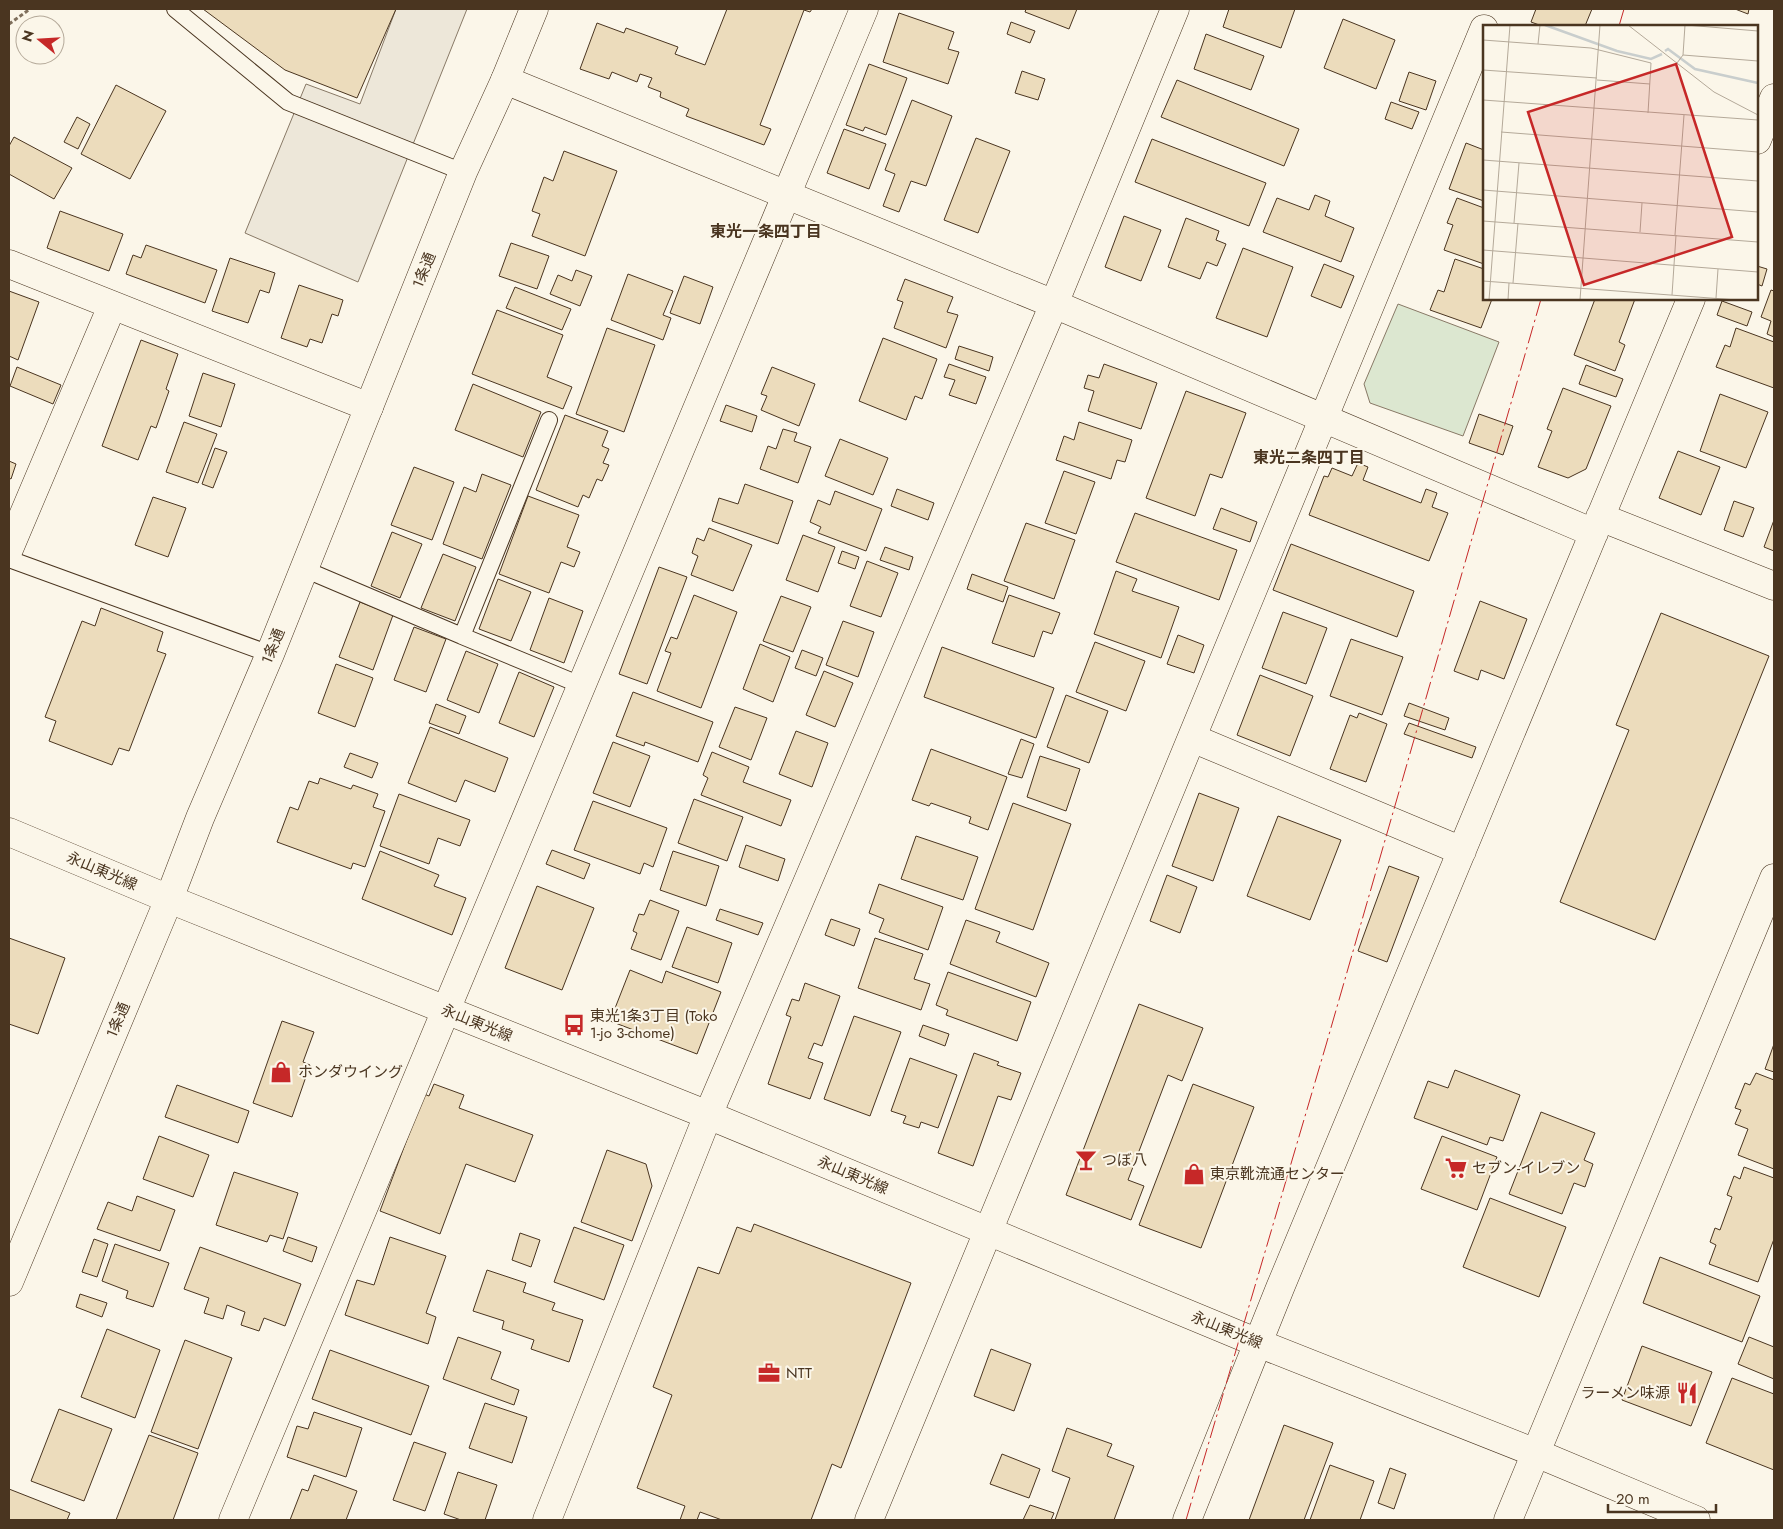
<svg xmlns="http://www.w3.org/2000/svg" width="1783" height="1529" font-family="Jost,'Noto Sans JP',sans-serif">
  <style>
    .green { fill: #dce7d0; stroke: #887966 }
    .parking { fill: #ede7d9; stroke: #887966 }
    .building { fill: #ecdcbc; stroke: #4a3520 }
    .lines { fill: none; stroke-linecap: round; stroke-linejoin: round }
    .service-casing { stroke: #4a3520; stroke-width: 18 }
    .minor-casing { stroke: #4a3520; stroke-width: 29 }
    .tertiary-casing { stroke: #4a3520; stroke-width: 29 }
    .secondary-casing { stroke: #4a3520; stroke-width: 29 }
    .path { stroke: #7f6f5c; stroke-width: 3; stroke-dasharray: 4 2.5; stroke-linecap: butt }
    .service { stroke: #fbf6e9; stroke-width: 16 }
    .minor { stroke: #fbf6e9; stroke-width: 28 }
    .tertiary { stroke: #fbf6e9; stroke-width: 28 }
    .secondary { stroke: #fbf6e9; stroke-width: 28 }
    .power { stroke: #c62828; stroke-width: 1; stroke-dasharray: 18 4 2.5 4; stroke-linecap: butt }
    .labels { text-anchor: middle; stroke-width: 4; stroke-linejoin: round; paint-order: stroke }
    .street-label { font-size: 15px; fill: #4a3520; stroke: #fbf6e9 }
    .poi-label { font-size: 15px; fill: #4a3520; stroke: #fbf6e9; text-anchor: start }
    .neighbourhood-label { font-size: 16px; font-weight: bold; fill: #4a3520; stroke: #fbf6e9 }
    .inset-river { fill: none; stroke: #c9cecd; stroke-width: 2.5 }
    .inset-road { fill: none; stroke: #b4a999; stroke-width: 1 }
    .view { fill: #c62828; fill-opacity: 0.15; stroke: #c62828; stroke-width: 2.5 }
    .inset-edge { fill: none; stroke: #4a3520; stroke-width: 2.5 }
  </style>
  <rect width="100%" height="100%" fill="#fbf6e9"/>
  <!-- green -->
  <path class="green" d="M1398,304L1499,342L1463,436L1370,403L1364,384Z"/>
  <!-- parking -->
  <path class="parking" d="M396,9H467L358,282L245,233L306,84L360,104Z"/>
  <!-- building -->
  <path class="building" d="M203,9H396L357,98L285,70Z
    M727,9H812L810,12L804,10L760,125L771,129L764,145L686,116L689,109L660,97L661,92L648,87L652,78L640,74L637,82L612,72L609,79L580,69L597,23L624,33L626,28L678,47L675,54L705,65Z
    M1026,9H1077L1069,29L1025,12Z
    M1229,9H1295L1281,48L1223,27Z
    M1536,9H1592L1585,26H1542L1531,22Z
    M1735,9H1749L1748,14Z
    M899,13L954,32L948,49L959,52L948,84L883,62Z
    M1343,19L1395,40L1376,89L1324,68Z
    M1011,22L1035,31L1030,43L1007,34Z
    M1206,34L1264,56L1251,90L1194,69Z
    M869,64L907,78L886,135L865,127L863,131L846,125Z
    M1022,71L1045,79L1038,100L1015,93Z
    M1409,72L1436,81L1426,110L1399,101Z
    M1177,80L1299,129L1284,166L1161,117Z
    M116,85L166,111L130,179L81,154Z
    M912,100L952,116L926,186L911,181L899,212L883,206L895,174L885,170Z
    M1391,102L1419,112L1412,129L1385,119Z
    M77,117L90,124L78,149L64,142Z
    M844,129L886,144L869,189L827,173Z
    M14,137L72,168L54,199L9,174V146Z
    M976,138L1010,151L978,233L944,220Z
    M1152,139L1266,183L1249,226L1135,182Z
    M1466,143L1484,150V201L1449,189Z
    M564,151L617,171L585,256L532,236L540,214L532,211L544,177L553,181Z
    M1315,195L1330,201L1325,216L1354,228L1341,262L1263,232L1277,198L1309,210Z
    M1457,198L1484,208V264L1444,250L1453,225L1447,223Z
    M60,211L123,234L109,271L47,248Z
    M1124,216L1161,230L1141,281L1105,267Z
    M1186,218L1219,231L1216,240L1226,244L1217,266L1207,262L1200,279L1168,267Z
    M511,243L549,256L537,289L499,276Z
    M146,245L217,270L205,303L126,274L133,255L141,258Z
    M1243,248L1293,267L1267,337L1216,318Z
    M230,258L275,273L269,293L260,290L248,323L212,311Z
    M1455,259L1484,269V299H1492L1481,328L1430,310L1438,290L1444,292Z
    M1324,264L1354,276L1341,308L1311,296Z
    M1757,266L1767,269L1762,286L1757,284Z
    M576,270L592,276L580,306L550,294L558,275L572,281Z
    M628,274L673,291L663,315L671,318L663,340L611,320Z
    M684,276L713,287L700,324L670,313Z
    M905,279L953,297L947,312L958,315L946,348L894,328L903,302L897,300Z
    M299,285L343,300L338,316L332,314L322,343L310,339L307,347L281,338Z
    M515,287L571,309L562,330L506,308Z
    M1771,290L1774,291V337L1767,334L1771,321L1761,317Z
    M9,291L39,302L18,360L9,356Z
    M1595,299H1635L1619,342L1625,345L1615,371L1574,355Z
    M1722,301L1752,312L1747,326L1717,315Z
    M497,310L563,335L547,377L572,387L563,409L472,374Z
    M607,328L655,345L624,432L576,414Z
    M1736,328L1774,342V388L1716,367L1725,345L1730,347Z
    M883,338L937,359L922,399L915,396L906,420L859,401Z
    M141,340L178,354L166,389L169,391L156,428L151,426L138,460L102,446Z
    M959,346L993,357L989,371L955,359Z
    M949,364L986,377L976,404L949,395L955,380L944,377Z
    M1104,364L1157,383L1141,429L1088,411L1094,391L1084,388L1088,375L1099,378Z
    M1586,365L1623,379L1616,397L1579,384Z
    M17,367L61,385L53,404L10,386Z
    M772,367L815,384L799,426L761,410L767,396L761,394Z
    M203,373L235,384L221,427L189,416Z
    M473,384L541,412L523,457L455,430Z
    M1563,388L1611,406L1586,469L1568,478L1538,467L1552,431L1547,429Z
    M1186,391L1246,413L1222,478L1210,474L1195,516L1146,498Z
    M1720,394L1768,412L1746,468L1700,451Z
    M726,405L757,416L752,432L720,421Z
    M1479,414L1513,426L1503,455L1469,443Z
    M565,415L608,431L602,446L609,449L603,463L609,465L602,481L597,479L589,498L583,495L578,507L536,490Z
    M184,422L217,434L198,483L166,472Z
    M1079,422L1132,440L1125,462L1117,460L1111,479L1056,460L1064,436L1074,440Z
    M783,429L797,433L794,441L811,447L798,483L760,469L768,446L776,449Z
    M840,439L888,458L873,495L825,476Z
    M215,448L227,452L213,488L202,484Z
    M1678,451L1720,467L1701,515L1659,498Z
    M9,461L16,464L11,479L9,478Z
    M1358,463L1368,467L1363,480L1421,503L1426,489L1437,493L1432,507L1448,513L1429,561L1309,515L1324,476L1328,477L1332,468L1352,476Z
    M414,467L454,482L432,540L391,525Z
    M1064,471L1095,482L1076,534L1045,523Z
    M482,474L511,485L482,559L443,544L464,487L476,492Z
    M745,484L793,501L778,544L712,521L719,498L738,504Z
    M897,489L934,503L928,520L891,506Z
    M835,491L882,509L866,551L818,533L821,527L810,522L818,500L830,505Z
    M528,496L579,515L567,547L580,552L574,567L561,562L549,593L499,574Z
    M153,497L186,508L168,557L135,545Z
    M1734,501L1754,508L1743,537L1724,530Z
    M1221,508L1257,522L1250,542L1213,529Z
    M1135,513L1237,550L1219,600L1116,562Z
    M1774,520V551L1764,547Z
    M1026,523L1075,540L1054,599L1004,581Z
    M709,528L752,545L733,591L691,575L698,556L692,553L697,538L704,541Z
    M392,532L422,544L400,598L371,586Z
    M803,535L835,547L818,592L786,580Z
    M1291,544L1414,591L1397,637L1273,590Z
    M885,547L913,557L909,570L880,560Z
    M842,551L859,557L855,569L838,563Z
    M443,554L476,567L455,621L421,608Z
    M867,561L898,573L881,617L850,606Z
    M659,567L687,577L647,684L619,674Z
    M1116,571L1137,579L1132,591L1179,607L1161,658L1094,634Z
    M972,574L1008,587L1003,602L967,589Z
    M498,579L531,592L511,641L479,629Z
    M694,595L737,612L701,708L657,691L671,653L665,651L671,637L677,639Z
    M1009,595L1060,613L1052,634L1043,631L1034,657L992,643Z
    M781,596L811,607L793,652L763,641Z
    M549,598L583,611L564,663L530,650Z
    M1480,601L1527,619L1504,679L1481,670L1478,680L1454,671Z
    M360,602L393,615L373,670L339,657Z
    M101,608L163,632L157,651L166,654L129,751L119,748L112,765L49,741L56,721L45,717L82,621L95,626Z
    M1283,612L1327,628L1306,684L1262,668Z
    M1661,613L1769,656L1655,940L1560,902L1629,730L1616,725Z
    M843,621L874,632L858,677L826,665Z
    M414,627L446,639L426,692L394,680Z
    M1178,635L1204,645L1194,673L1167,664Z
    M1351,639L1403,657L1382,715L1330,696Z
    M1095,642L1145,661L1126,711L1076,692Z
    M760,644L790,657L773,702L743,689Z
    M942,647L1054,688L1036,738L924,697Z
    M802,650L823,658L816,676L795,668Z
    M466,651L498,664L479,713L447,700Z
    M336,664L373,678L355,727L318,713Z
    M824,671L853,683L835,727L806,715Z
    M519,672L554,687L534,737L499,723Z
    M1260,675L1313,696L1290,756L1237,735Z
    M633,692L713,722L698,762L645,742L644,746L616,736Z
    M1066,695L1108,711L1089,763L1047,747Z
    M1409,703L1449,718L1445,730L1404,716Z
    M436,704L466,716L459,734L429,723Z
    M735,707L767,718L751,760L719,747Z
    M1359,713L1387,724L1366,782L1330,769L1350,715L1357,718Z
    M1409,723L1476,747L1472,758L1404,734Z
    M430,727L508,758L495,792L465,780L456,802L408,783Z
    M796,731L828,743L812,787L779,774Z
    M1021,739L1034,744L1022,778L1008,774Z
    M613,742L650,756L630,807L593,793Z
    M931,749L1007,777L988,830L969,823L971,817L931,803L929,806L912,800Z
    M712,752L749,767L743,782L791,800L781,826L701,795L708,778L703,775Z
    M350,753L378,763L372,778L344,767Z
    M1040,756L1080,769L1066,811L1027,797Z
    M320,778L351,789L353,785L378,794L373,807L385,811L365,867L353,863L351,869L277,842L290,807L298,810L309,781L318,784Z
    M1199,793L1239,808L1213,881L1172,866Z
    M399,794L470,820L460,846L438,838L429,864L380,846Z
    M694,799L743,817L727,861L678,843Z
    M593,801L667,828L653,867L644,863L640,874L574,850Z
    M1013,803L1071,824L1033,930L975,909Z
    M1278,816L1341,840L1310,920L1247,896Z
    M916,836L978,857L963,900L901,879Z
    M746,845L785,859L778,881L739,867Z
    M552,850L590,864L584,879L546,864Z
    M380,851L439,875L434,886L466,898L452,935L362,899Z
    M673,851L719,866L706,906L660,890Z
    M1389,866L1419,877L1387,962L1358,951Z
    M1167,875L1197,887L1180,933L1150,921Z
    M879,884L943,907L928,950L879,932L884,919L869,913Z
    M537,886L594,908L562,990L505,968Z
    M650,900L679,911L661,960L631,949L637,933L633,931L639,914L644,915Z
    M720,909L763,923L758,935L716,920Z
    M831,919L860,929L854,946L825,935Z
    M966,920L1000,932L996,942L1049,963L1036,997L950,964Z
    M687,927L732,943L718,983L672,967Z
    M9,938L65,958L38,1034L9,1024Z
    M875,938L923,954L914,979L930,984L921,1010L858,988Z
    M630,970L662,983L666,971L721,992L697,1054L610,1021Z
    M948,972L1031,1002L1017,1041L946,1015L948,1010L936,1005Z
    M805,983L840,996L822,1046L814,1043L808,1058L823,1063L810,1099L768,1084L791,1017L786,1015L792,999L799,1001Z
    M1139,1004L1203,1028L1182,1081L1168,1075L1128,1180L1144,1186L1131,1220L1066,1195Z
    M854,1016L901,1032L870,1116L824,1099Z
    M282,1021L314,1032L303,1062L310,1065L292,1117L253,1103Z
    M923,1025L949,1034L945,1046L919,1036Z
    M1774,1044V1072L1765,1069Z
    M974,1053L999,1062L997,1065L1021,1073L1011,1100L998,1096L973,1166L938,1153Z
    M910,1058L957,1075L938,1128L921,1122L919,1128L903,1123L906,1116L891,1111Z
    M1455,1070L1520,1095L1503,1141L1490,1137L1487,1145L1414,1118L1428,1081L1448,1088Z
    M1756,1073L1774,1080V1169L1738,1155L1748,1129L1735,1124L1741,1110L1735,1108L1745,1083L1750,1085Z
    M434,1084L464,1095L459,1108L533,1135L515,1182L466,1164L440,1234L380,1211L424,1094L429,1096Z
    M1193,1084L1254,1107L1201,1248L1139,1225Z
    M177,1085L249,1111L238,1143L165,1117Z
    M1541,1112L1595,1133L1584,1160L1593,1164L1585,1187L1574,1183L1562,1214L1509,1194Z
    M159,1136L209,1155L193,1197L143,1179Z
    M1442,1136L1497,1157L1477,1210L1421,1189Z
    M607,1150L646,1164L652,1186L632,1241L581,1222Z
    M1744,1167L1774,1178V1239L1758,1282L1709,1264L1716,1245L1710,1242L1715,1228L1720,1230L1732,1197L1727,1195L1734,1176L1740,1179Z
    M234,1172L298,1193L283,1239L270,1235L267,1242L216,1225Z
    M137,1196L175,1210L160,1251L97,1229L108,1202L132,1211Z
    M1490,1198L1566,1227L1539,1297L1463,1267Z
    M754,1224L911,1283L841,1468L832,1464L811,1520H722L700,1512L697,1520H680L685,1506L637,1488L672,1395L653,1387L698,1267L719,1274L737,1227L751,1232Z
    M574,1227L624,1245L604,1300L554,1282Z
    M520,1233L540,1240L531,1267L512,1260Z
    M288,1237L317,1247L312,1262L283,1251Z
    M390,1237L446,1256L426,1313L436,1317L428,1344L345,1315L357,1280L374,1285Z
    M94,1239L108,1244L97,1277L82,1272Z
    M115,1244L169,1263L153,1307L126,1298L128,1291L102,1281Z
    M200,1247L301,1284L285,1326L264,1318L259,1331L241,1325L245,1312L227,1305L223,1319L204,1313L209,1298L184,1289Z
    M1660,1257L1760,1296L1742,1342L1643,1303Z
    M487,1270L526,1283L523,1292L555,1303L552,1310L583,1320L569,1362L531,1349L534,1340L502,1329L504,1321L473,1311Z
    M80,1294L107,1303L102,1317L76,1307Z
    M107,1329L160,1350L135,1418L81,1397Z
    M458,1337L501,1352L491,1379L519,1390L514,1405L443,1379Z
    M1749,1337L1774,1347V1379L1738,1364Z
    M185,1340L232,1358L198,1449L151,1432Z
    M1642,1346L1712,1372L1691,1426L1622,1400Z
    M991,1349L1031,1364L1014,1411L974,1396Z
    M330,1350L429,1386L411,1435L312,1399Z
    M1732,1378L1774,1394V1470L1706,1443Z
    M485,1403L527,1417L512,1463L469,1448Z
    M59,1409L112,1429L84,1501L31,1481Z
    M314,1412L362,1428L346,1477L287,1457L297,1426L308,1429Z
    M1284,1425L1333,1443L1304,1520H1249Z
    M1067,1428L1112,1444L1107,1456L1134,1466L1114,1520H1055L1070,1478L1052,1471Z
    M149,1435L198,1453L173,1520H116Z
    M414,1442L446,1453L425,1511L393,1500Z
    M1002,1454L1040,1469L1029,1498L990,1484Z
    M1330,1465L1374,1481L1360,1520H1310Z
    M1390,1468L1406,1474L1394,1509L1378,1503Z
    M458,1472L497,1485L485,1520H461L444,1514Z
    M314,1475L357,1491L346,1520H290L302,1489L308,1491Z
    M9,1489L70,1513L67,1520H9Z
    M1030,1505L1054,1513L1051,1520H1023Z"/>
  <g class="lines">
    <!-- service casing -->
    <g class="service-casing">
      <path id="service" d="M175,9L288,102L463,172
        M549,420L462,636L583,686
        M9,559L270,654
        M304,569L462,636"/>
    </g>
    <!-- minor casing -->
    <g class="minor-casing">
      <path id="minor" d="M505,80L1054,304L1594,533
        M1757,140L1774,98
        M9,264L369,407
        M1600,517L1774,586
        M9,549L112,306
        M1192,738L1462,851
        M233,1520L864,9
        M547,1520L708,1115L1054,304L1175,9
        M869,1520C1077,1025 1278,526 1484,29
        M1187,1520L1280,1288L1691,299
        M1508,1520L1774,878"/>
    </g>
    <!-- tertiary casing -->
    <g class="tertiary-casing">
      <path id="tertiary" d="M9,832L169,899L708,1115L1258,1343L1536,1453L1696,1520"/>
    </g>
    <!-- secondary casing -->
    <g class="secondary-casing">
      <path id="secondary" d="M9,1282L169,899L200,818L270,654L463,172L505,80L534,9"/>
    </g>
    <!-- path -->
    <path class="path" d="M9,24L30,9"/>
    <!-- service -->
    <use href="#service" class="service"/>
    <!-- minor -->
    <use href="#minor" class="minor"/>
    <!-- tertiary -->
    <use href="#tertiary" class="tertiary"/>
    <!-- secondary -->
    <use href="#secondary" class="secondary"/>
    <!-- power -->
    <path class="power" d="M1619,26L1624,9
      M1186,1520L1326,1045L1541,299"/>
  </g>
  <!-- icons -->
  <defs>
    <g id="bus-bare" transform="scale(1.725)"><path d="M-5-6H5V4H4V6H2V4H-2V6H-4V4H-5ZM-3.5-4V0h7V-4ZM-3.5 1.2v1.5H-2V1.2ZM2 1.2v1.5H3.5V1.2Z" fill="#c62828" stroke="#fbf6e9" stroke-width="2.5" paint-order="stroke"/></g>
    <g id="shop-bare" transform="scale(1.725)"><path d="M-5-2.5h2.3a2.7 3.5 0 0 1 5.4 0H5L5.5 6h-11ZM-1.5-2.5h3a1.5 2.3 0 0 0-3 0Z" fill="#c62828" stroke="#fbf6e9" stroke-width="2.5" paint-order="stroke"/></g>
    <g id="bar-bare" transform="scale(1.725)"><path d="M-6-5H6L.8 .8V4.5H3.5V6h-7V4.5H-.8V.8Z" fill="#c62828" stroke="#fbf6e9" stroke-width="2.5" paint-order="stroke"/></g>
    <g id="supermarket-bare" transform="scale(1.725)"><path d="M-6-5.5h2.5l.6 2H6L4.5 2H-2.5L-4.4-4H-6ZM-1.5 3.2a1.3 1.3 0 1 0 .1 0ZM3 3.2a1.3 1.3 0 1 0 .1 0Z" fill="#c62828" stroke="#fbf6e9" stroke-width="2.5" paint-order="stroke"/></g>
    <g id="office-bare" transform="scale(1.725)"><path d="M-6-3h4V-5.5h4V-3h4V5H-6ZM-1-4.5V-3h2v-1.5ZM-6 0V1H6V0Z" fill="#c62828" stroke="#fbf6e9" stroke-width="2.5" paint-order="stroke"/></g>
    <g id="restaurant-bare" transform="scale(1.725)"><path d="M-5-6h1v4h1v-4h1v4h1v-4h1v5L-1.5 .5V6h-2V.5L-5-1ZM5-6V6H3V1.5H1.5Q1.5-4 5-6Z" fill="#c62828" stroke="#fbf6e9" stroke-width="2.5" paint-order="stroke"/></g>
  </defs>
  <g fill-rule="evenodd">
    <use href="#bus-bare" x="574" y="1025"/>
    <use href="#shop-bare" x="281" y="1072"/>
    <use href="#bar-bare" x="1086" y="1160"/>
    <use href="#supermarket-bare" x="1456" y="1168"/>
    <use href="#shop-bare" x="1194" y="1174"/>
    <use href="#office-bare" x="769" y="1373"/>
    <use href="#restaurant-bare" x="1687" y="1393"/>
  </g>
  <g class="labels">
    <!-- street labels -->
    <g class="street-label">
      <text transform="translate(424 270) rotate(-68)" y="5">1条通</text>
      <text transform="translate(273 646) rotate(-68)" y="5">1条通</text>
      <text transform="translate(102 871) rotate(23)" y="5">永山東光線</text>
      <text transform="translate(118 1020) rotate(-67)" y="5">1条通</text>
      <text transform="translate(477 1023) rotate(22)" y="5">永山東光線</text>
      <text transform="translate(853 1175) rotate(23)" y="5">永山東光線</text>
      <text transform="translate(1227 1330) rotate(22)" y="5">永山東光線</text>
    </g>
    <!-- poi labels -->
    <g class="poi-label">
      <text x="590" y="1021">東光1条3丁目 (Toko<tspan x="590" dy="17">1-jo 3-chome)</tspan></text>
      <text x="298" y="1077">ホンダウイング</text>
      <text x="1102" y="1165">つぼ八</text>
      <text x="1472" y="1173">セブン-イレブン</text>
      <text x="1210" y="1179">東京靴流通センター</text>
      <text x="786" y="1378">NTT</text>
      <text x="1670" y="1398" text-anchor="end">ラーメン味源</text>
    </g>
    <!-- neighbourhood labels -->
    <g class="neighbourhood-label">
      <text x="766" y="237">東光一条四丁目</text>
      <text x="1309" y="463">東光二条四丁目</text>
    </g>
  </g>
  <!-- overview -->
  <g transform="translate(1483 25)">
    <rect width="275" height="275" fill="#fbf6e9"/>
    <path class="inset-river" d="M62,0L134,26L168,34L179,29M182,26L185,24L212,44L275,58"/>
    <path class="inset-road" d="M145,0L231,67L275,90M203,0L275,6M0,15L108,23L168,38L165,88M55,19L57,0M200,30L275,36M194,38L200,30L202,0M0,45L114,53M114,55L167,59M0,75L275,95M18,107L275,127M0,135L275,156M0,165L275,187M0,196L275,217M31,198L36,138M157,207L159,178M192,210L201,90M0,225L275,247M0,256L254,275M30,258L35,198M189,270L193,210M233,273L235,244M6,275L27,0M25,275L26,258M97,275L117,0"/>
    <path class="view" d="M193,39L249,212L101,260L45,87Z"/>
    <rect width="275" height="275" class="inset-edge"/>
  </g>
  <!-- border -->
  <rect width="1783" height="1529" fill="none" stroke="#4a3520" stroke-width="20"/>
  <!-- north arrow -->
  <g transform="translate(40 40) rotate(288)"><circle r="24" fill="#fbf6e9" stroke="#b4a999"/>
  <path d="M0-4L9 19L0 12L-9 19Z" fill="#c62828"/>
  <text y="-8" font-size="14" font-weight="bold" text-anchor="middle" fill="#4a3520">N</text>
  </g>
  <!-- scale -->
  <path d="M1608 1504v8h108v-8" fill="none" stroke="#4a3520" stroke-width="2.5"/>
  <text x="1616" y="1504" font-size="15" fill="#4a3520" stroke="#fbf6e9" stroke-width="4" paint-order="stroke">20 m</text>
</svg>
